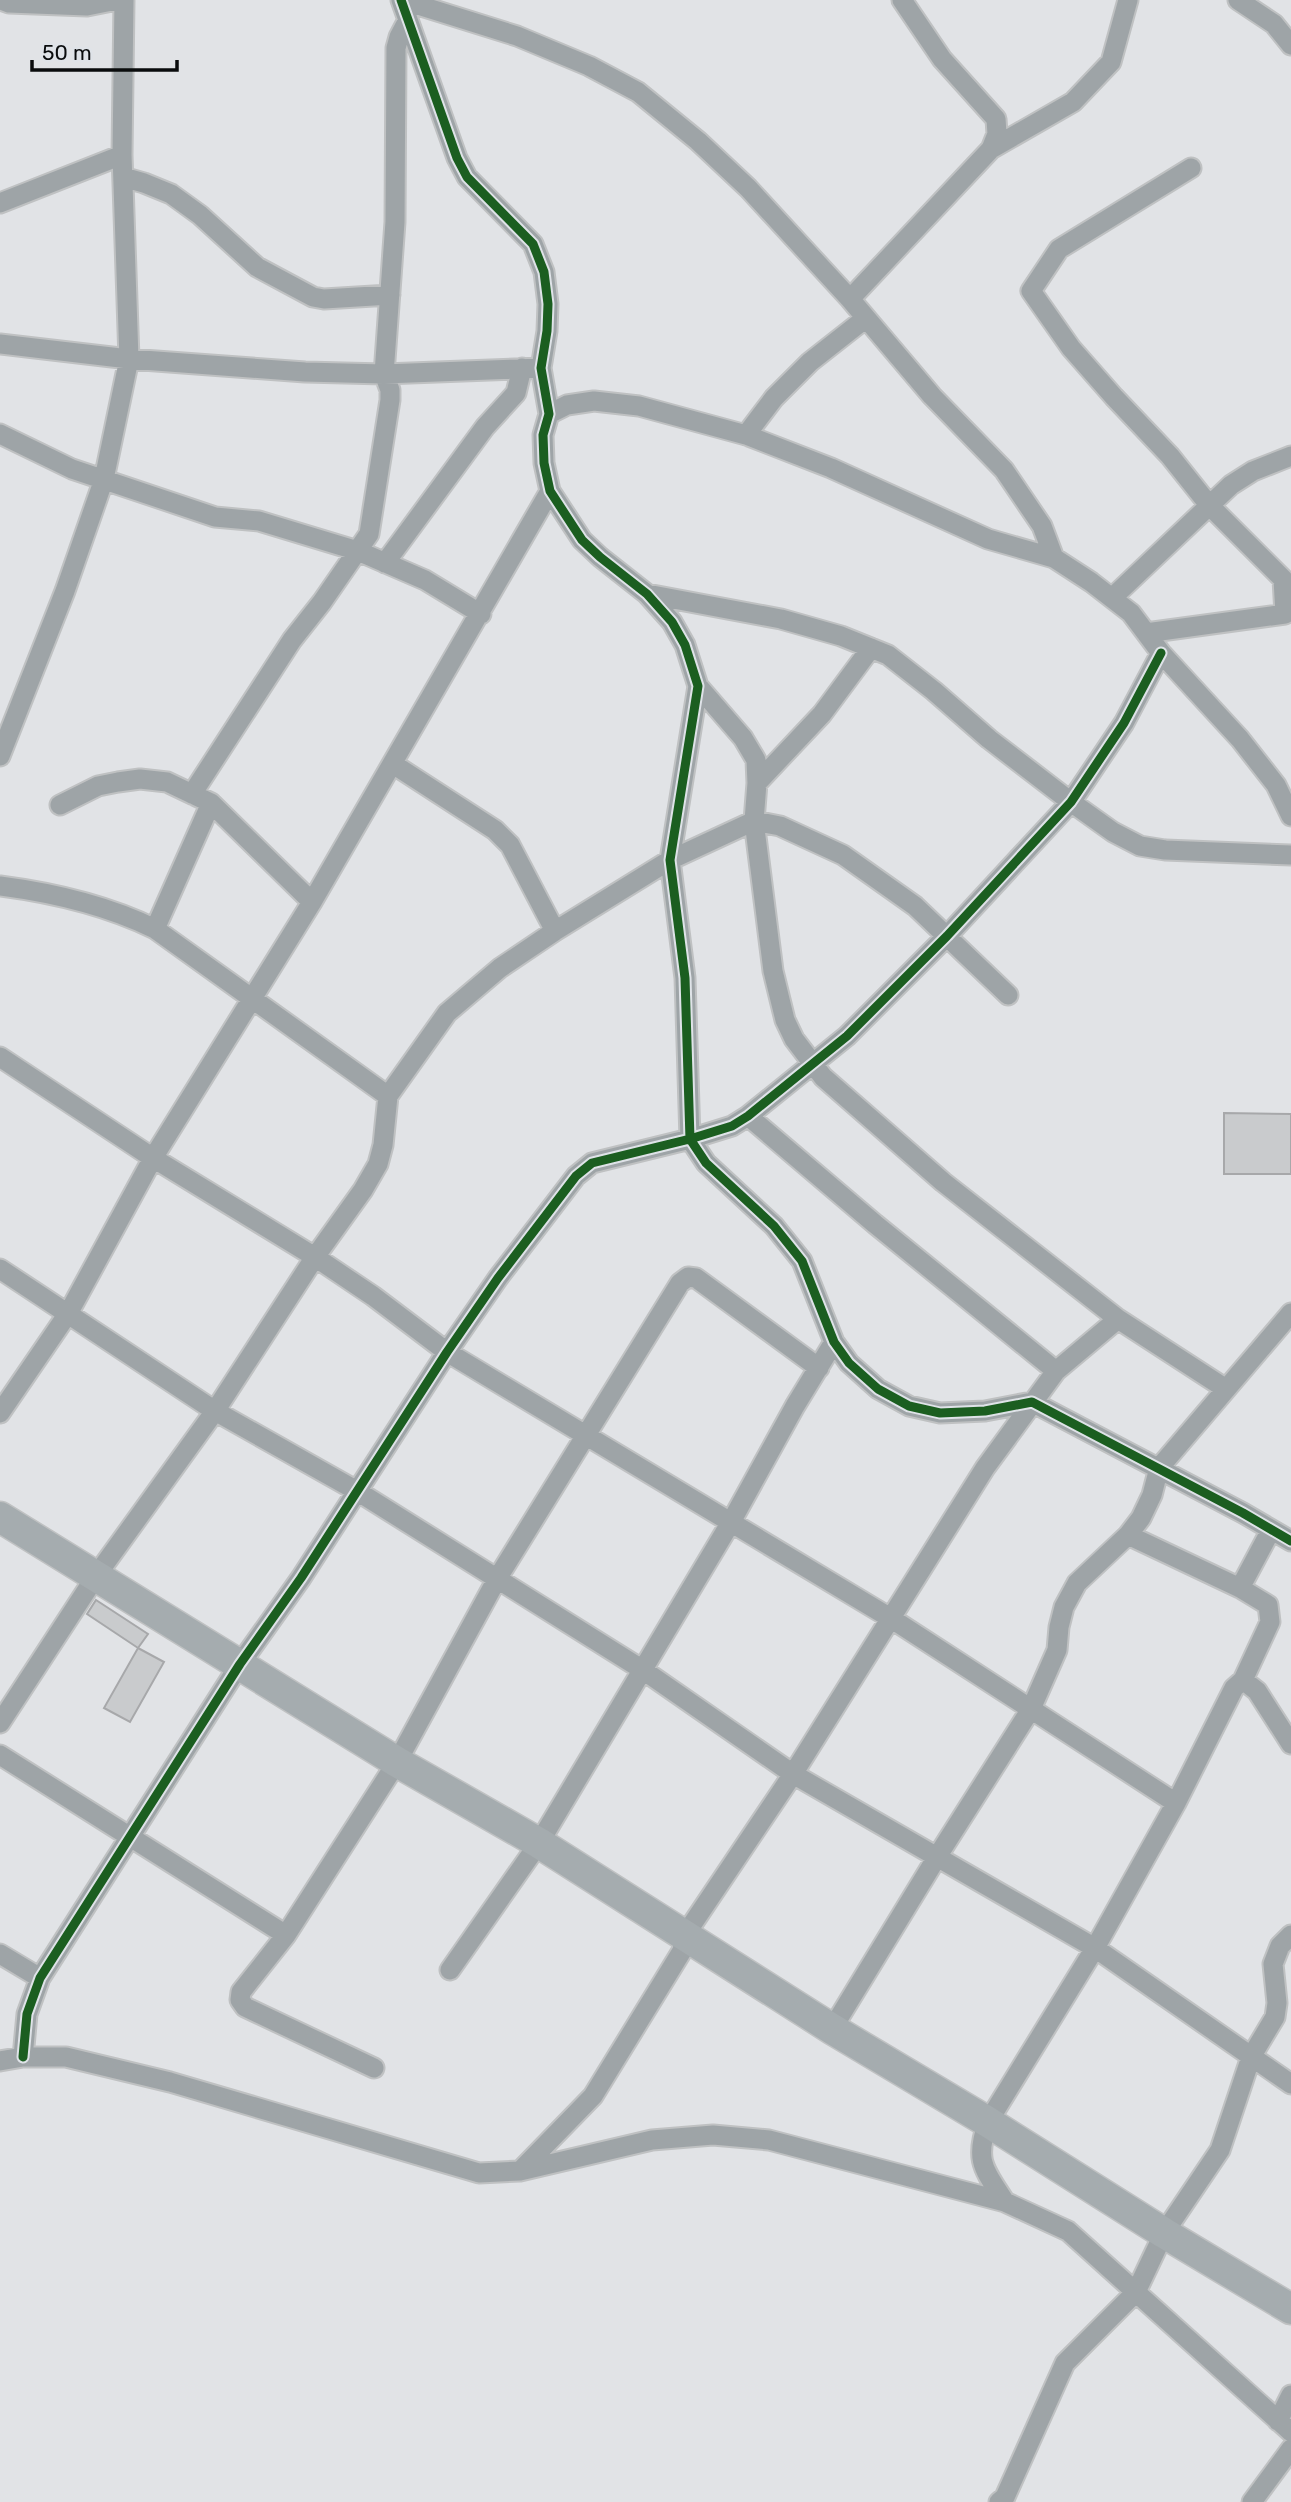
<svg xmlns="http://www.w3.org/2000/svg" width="1291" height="2502" font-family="Rubik,sans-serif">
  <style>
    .building { fill: #c9cbcd; stroke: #a7a8aa; stroke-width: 2 }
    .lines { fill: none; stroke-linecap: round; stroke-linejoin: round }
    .minor-casing { stroke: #bfc1c2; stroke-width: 23 }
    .highway-casing { stroke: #bfc1c2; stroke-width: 33 }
    .minor { stroke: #9ea4a7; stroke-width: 19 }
    .highway { stroke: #a5acaf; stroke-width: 30 }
    .cycleway-casing { stroke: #dfe3e8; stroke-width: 13 }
    .cycleway { stroke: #1b5e20; stroke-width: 9 }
  </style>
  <rect width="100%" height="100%" fill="#e1e3e6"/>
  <!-- building -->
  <path class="building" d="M1224,1113L1291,1114V1174H1224Z
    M96,1600L148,1634L138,1648L87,1614Z
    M138,1648L164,1662L130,1722L104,1708Z"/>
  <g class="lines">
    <!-- minor casing -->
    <g class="minor-casing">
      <path id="minor" d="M1,0L9,3L87,6L117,0
        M401,0L457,158L467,177L533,244L544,272L548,304L547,331L541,368L549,414L543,435L544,463L550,491L582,540L600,557L647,594L672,622L685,645L698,686L670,860L685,978L690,1139L706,1163L774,1226L802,1261L834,1342L849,1363L878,1389L909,1406L940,1413L985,1411L1032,1402L1243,1513L1291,1541
        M402,0L517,36L589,66L638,92L698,141L748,188L850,299L932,396L1004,470L1042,526L1054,558
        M1238,0L1274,24L1291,45
        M991,149L1073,102L1111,62L1128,0
        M123,177L144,183L171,194L200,215L257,267L313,297L324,299L390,295
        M0,203L122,155
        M850,299L991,149L997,134L996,119L942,59L902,0
        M0,344L129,359L305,372L384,374L541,368
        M549,414L567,405L594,401L639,406L746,435L831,468L988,539L1054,558L1091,582L1131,613L1161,653L1240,739L1276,785L1291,816
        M0,434L72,469L215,517L259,521L358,551L425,580L481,614
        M746,435L774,398L810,362L866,318
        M385,563L485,427L516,393L522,368
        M647,594L781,619L841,636L888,655L934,691L989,739L1071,802L1113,832L1140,846L1165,850L1291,855
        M1112,598L1231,485L1253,471L1291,456
        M1146,633L1285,614L1283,579L1209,505L1170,456L1114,397L1071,348L1031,291L1059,249L1191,168
        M698,686L743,738L756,760L757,783L754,821L773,971L785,1020L794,1039L823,1077L943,1182L1118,1319L1226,1389
        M0,756L65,591L104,479L129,359L122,155L124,0
        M393,764L495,830L510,845L555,931
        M757,783L822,714L871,648
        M192,794L292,640L322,602L369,534L390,400V390L384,374L395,222L396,48L399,37L408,20
        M60,805L98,786L118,782L140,779L167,782L211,803L312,902
        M0,886C54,893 106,905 155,929L388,1096
        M155,929L211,803
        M0,1057L153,1158L315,1257L373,1296L447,1352L892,1619L1176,1803
        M748,1116L875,1224L1056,1371
        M0,1269L215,1411L357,1491L643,1670L793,1774L1095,1948L1291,2084
        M0,1413L69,1312L153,1158L312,902L550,491
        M1240,1588L1271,1530
        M1243,1680L1257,1691L1291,1744
        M0,1723L96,1576L215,1411L315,1257L363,1190L378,1164L383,1145L388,1096L447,1013L500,968L555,931L670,860L754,821L780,826L843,855L915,906L1008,995
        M0,1755L286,1935
        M0,1954L40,1978
        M450,1970L539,1843L731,1522L795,1406L834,1342
        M832,2029L937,1857L1031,1709L1057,1650L1059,1627L1064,1607L1077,1583L1128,1535L1141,1518L1152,1495L1159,1468L1291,1313
        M23,2057L27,2014L40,1978L240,1664L301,1578L447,1352L498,1278L576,1176L592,1163L690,1139L732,1126L748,1116L847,1036L947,936L1071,802L1124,723L1161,653
        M0,2061L23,2057H66L170,2082L479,2173L520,2171L652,2140L713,2135L769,2140L1005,2202L1068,2231L1291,2432
        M374,2068L245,2007L240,2000L241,1992L286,1935L397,1762L497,1579L680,1283L688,1277L696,1278L819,1368
        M522,2169L593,2096L682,1951L685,1935L793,1774L985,1468L1056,1371L1118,1319
        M1005,2202C984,2169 974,2161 988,2122L1095,1948L1176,1803L1234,1688L1243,1680L1270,1622L1268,1605L1240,1588L1128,1535
        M1278,2421L1291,2395
        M999,2502L1005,2497L1065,2363L1136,2292L1164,2233L1220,2150L1251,2057L1275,2017L1277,2003L1273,1964L1280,1946L1291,1935
        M1252,2502L1291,2449"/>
    </g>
    <!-- highway casing -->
    <g class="highway-casing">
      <path id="highway" d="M0,1517L397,1762L539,1843L832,2029L988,2122L1164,2233L1291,2309"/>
    </g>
    <!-- minor -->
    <use href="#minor" class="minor"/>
    <!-- highway -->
    <use href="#highway" class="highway"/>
    <!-- cycleway casing -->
    <g class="cycleway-casing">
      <path id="cycleway" d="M401,0L457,158L467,177L533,244L544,272L548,304L547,331L541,368L549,414L543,435L544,463L550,491L582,540L600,557L647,594L672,622L685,645L698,686L670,860L685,978L690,1139L706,1163L774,1226L802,1261L834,1342L849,1363L878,1389L909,1406L940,1413L985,1411L1032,1402L1243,1513L1291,1541
        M23,2057L27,2014L40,1978L240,1664L301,1578L447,1352L498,1278L576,1176L592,1163L690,1139L732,1126L748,1116L847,1036L947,936L1071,802L1124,723L1161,653"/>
    </g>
    <!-- cycleway -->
    <use href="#cycleway" class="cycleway"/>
  </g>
  <!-- scale -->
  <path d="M32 60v10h145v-10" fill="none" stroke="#0a0c0d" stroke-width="3.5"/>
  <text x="42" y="60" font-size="21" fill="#0a0c0d" stroke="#dfe3e8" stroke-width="5" paint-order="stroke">50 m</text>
</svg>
